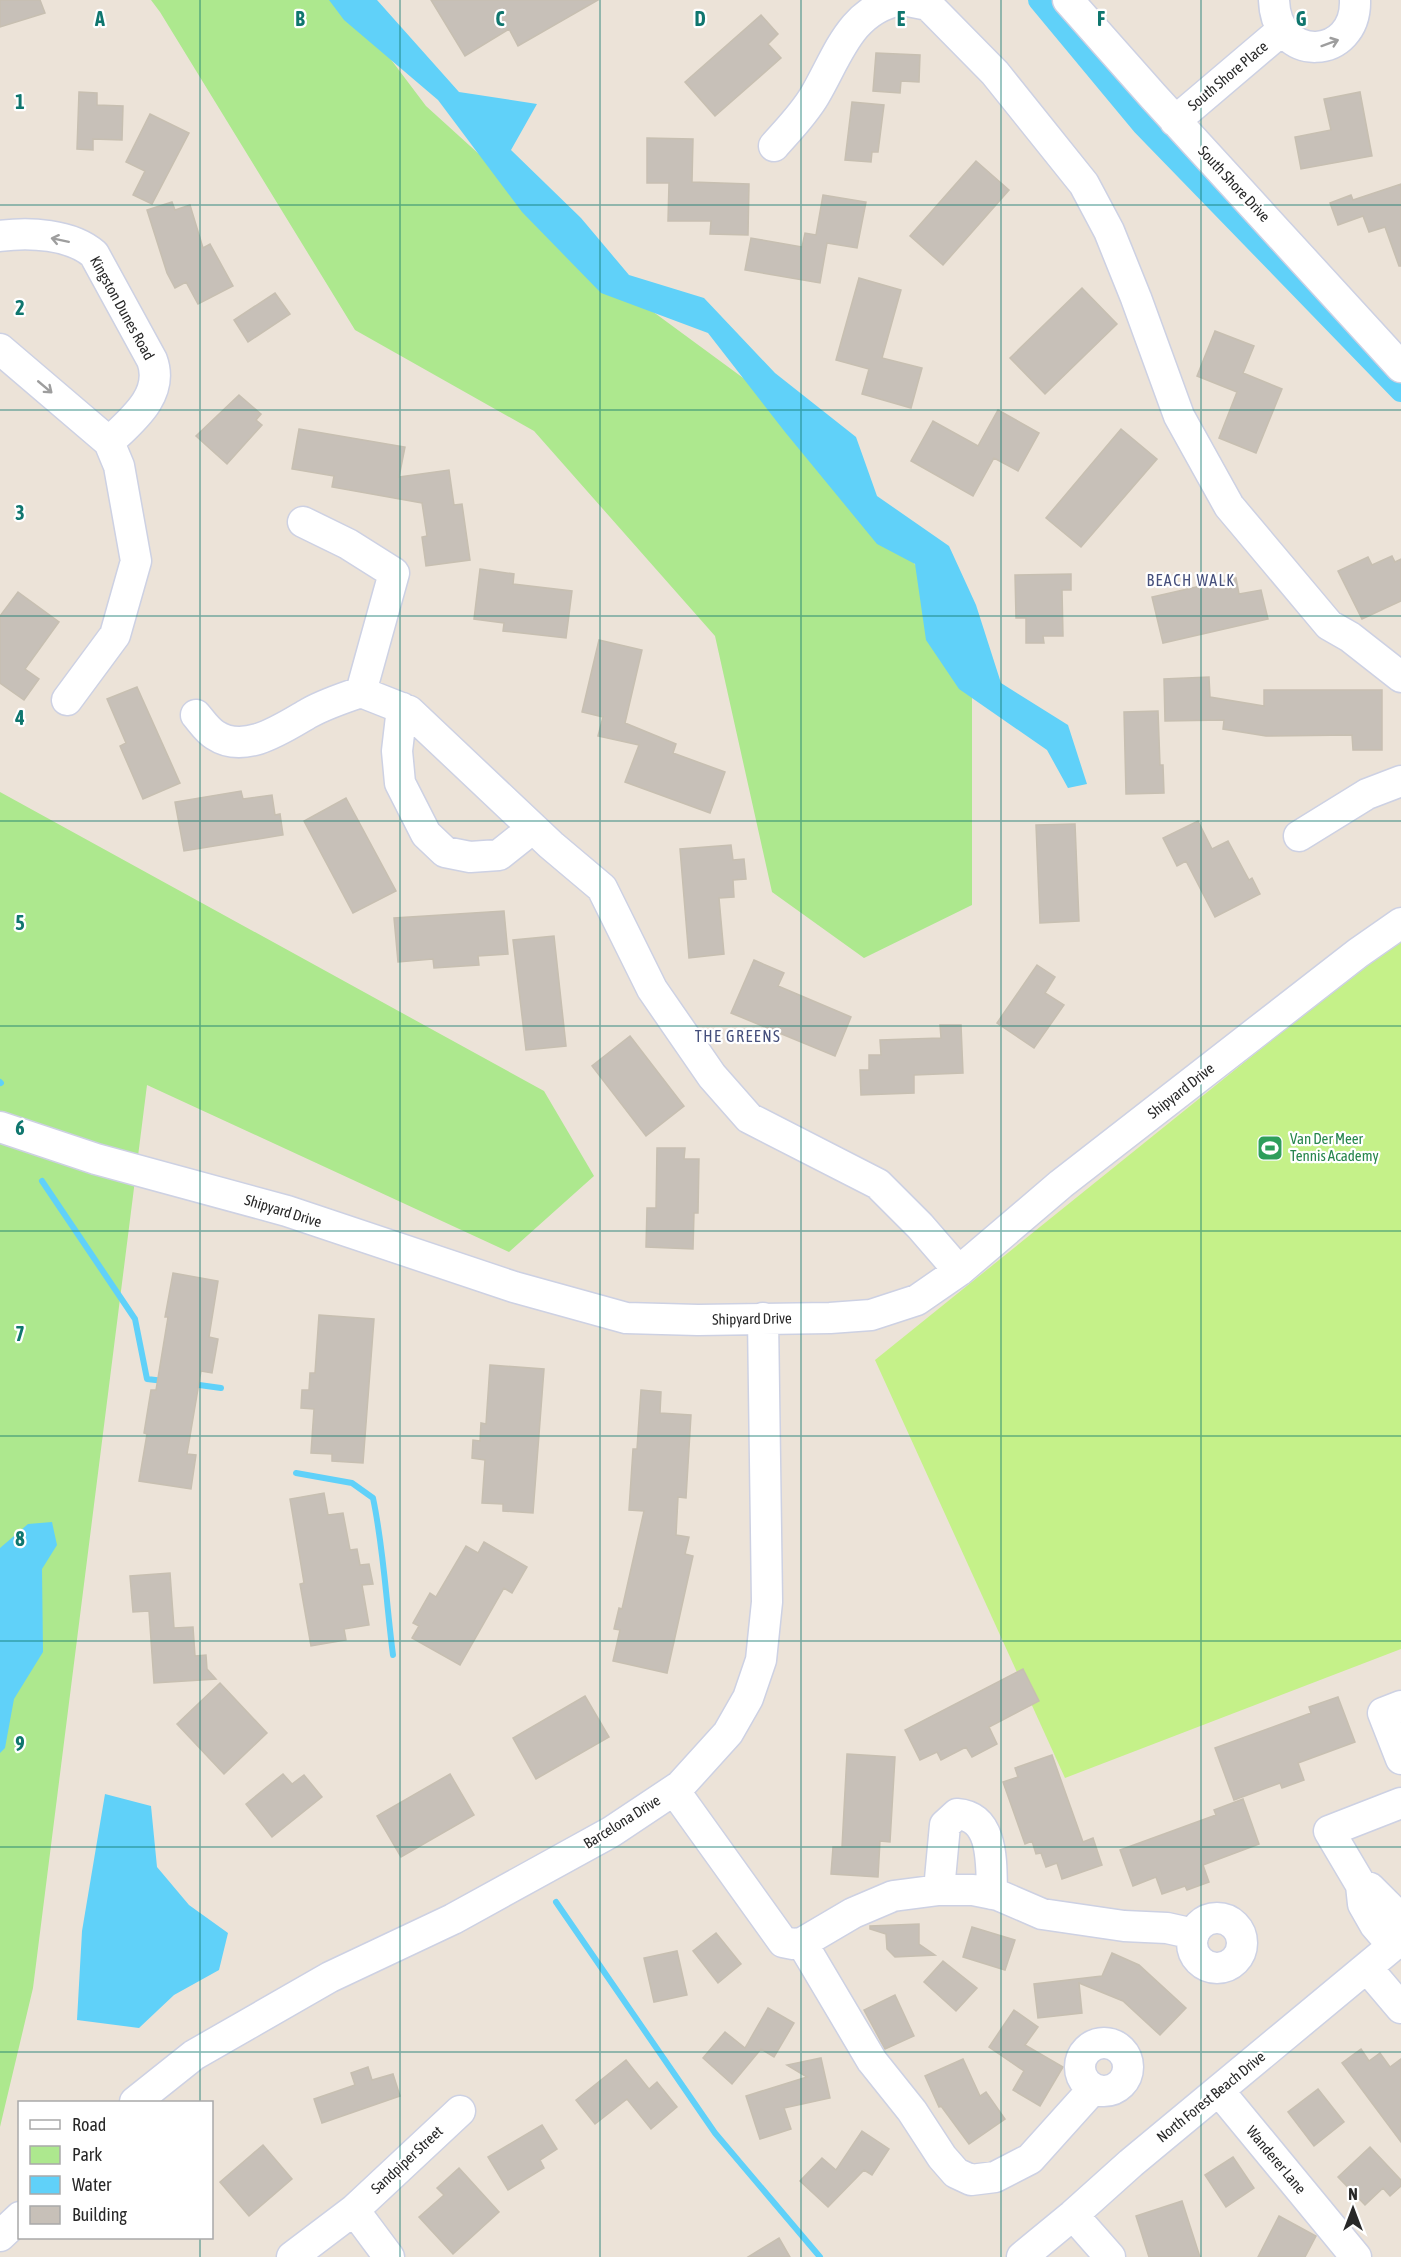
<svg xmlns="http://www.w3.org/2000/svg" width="1401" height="2257" font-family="'Asap Condensed',sans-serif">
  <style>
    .green { fill: #ade88e }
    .pitch { fill: #c5f189 }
    .water { fill: #60d1f9 }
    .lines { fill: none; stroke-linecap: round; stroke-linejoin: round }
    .stream { stroke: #60d1f9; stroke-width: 6 }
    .canal { stroke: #60d1f9; stroke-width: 22 }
    .building { fill: #c7c0b8; stroke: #c7bfb1; stroke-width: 1.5 }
    .minor-casing { stroke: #cdd1e3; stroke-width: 33 }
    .minor { stroke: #fff; stroke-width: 30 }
    .oneway { stroke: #9e9e9e }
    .grid { fill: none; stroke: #0f766e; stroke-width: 1.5; stroke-opacity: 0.55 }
    .labels { text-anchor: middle; stroke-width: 4.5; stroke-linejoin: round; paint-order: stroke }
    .street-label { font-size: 15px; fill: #282828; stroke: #fff }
    .leisure-label { font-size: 15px; fill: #27864d; stroke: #fff; text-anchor: start }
    .neighbourhood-label { font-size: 16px; letter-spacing: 1.5px; fill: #454f7c; stroke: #fff }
    .grid-label { font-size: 20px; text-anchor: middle; font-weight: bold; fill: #0f766e; stroke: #fff; stroke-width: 4.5; stroke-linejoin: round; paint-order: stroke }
  </style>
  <rect width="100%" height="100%" fill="#ece3d8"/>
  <!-- green -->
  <path class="green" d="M151,0H346L426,106L652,311L769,397L972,630V905L864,958L772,892L715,636L534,431L355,330L160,12Z
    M0,792L544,1091L594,1176L509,1252L147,1085L33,1988L0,2127Z"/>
  <!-- pitch -->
  <path class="pitch" d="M1401,936V1649L1065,1778L875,1360Z"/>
  <!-- water -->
  <path class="water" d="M329,0H377L459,92L537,104L511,150L581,218L629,275L704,298L775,373L856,437L877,496L949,546L976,605L1001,683L1068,725L1087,784L1068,788L1047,750L959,689L926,640L915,564L877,544L785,432L708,333L601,293L522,212L438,100L344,20Z
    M52,1522L57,1545L42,1569L43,1652L14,1699L5,1748L0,1753V1548L28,1524Z
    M105,1794L151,1806L157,1867L189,1905L228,1933L219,1970L174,1995L139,2028L77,2020L82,1931Z"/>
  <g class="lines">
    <!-- stream -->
    <path class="stream" d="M0,1082L1,1083
      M42,1181L135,1319L147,1379L164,1381
      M192,1384L221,1388
      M296,1473L352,1483L373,1498C384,1550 386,1602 393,1655
      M556,1902L715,2133L820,2257"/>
    <!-- canal -->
    <path class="canal" d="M1039,0L1142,124L1401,391"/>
  </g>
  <!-- building -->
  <path class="building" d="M0,0H40L45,13L0,27Z
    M431,0H598L518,46L509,29L465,56Z
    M761,15L778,34L768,44L781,58L715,116L685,82Z
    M876,53L920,55L919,82L901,81L900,93L873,91Z
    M79,92L97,93V105L123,106L122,140L93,139V150L77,149Z
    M1360,92L1372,156L1301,169L1295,137L1331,130L1324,99Z
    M852,102L884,105L878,152H872L871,162L845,160Z
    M150,114L189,133L152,204L133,195L145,171L126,162Z
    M647,138L693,139L692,182L749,184L748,235L710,234L711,221H668L669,183H647Z
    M976,161L1009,190L943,265L910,236Z
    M1401,184V266H1399L1385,227L1369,232L1363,216L1338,225L1330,203L1351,195L1353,200Z
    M823,195L866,202L857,248L827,243L820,283L745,270L751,238L802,247L805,233L816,235Z
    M172,202L175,210L190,205L203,248L210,244L233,286L198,304L186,282L175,288L167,273L147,210Z
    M859,278L901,290L882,358L922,368L911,408L862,394L869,369L836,360Z
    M1082,288L1117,324L1045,394L1010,358Z
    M275,293L290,314L248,342L234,320Z
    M1215,331L1254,346L1243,373L1282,389L1256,453L1219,438L1237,392L1197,376Z
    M239,395L261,414L256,420L262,425L227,464L196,436Z
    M998,410L1039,433L1018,471L994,458L973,496L911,461L933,421L978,446Z
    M299,429L405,447L399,477L449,470L454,505L462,504L470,560L426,566L422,537L427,536L422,503L332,487L334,476L292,469Z
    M1121,429L1157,459L1081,547L1046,518Z
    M1392,556L1395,562L1401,559V601L1362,619L1338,571L1368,557L1372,565Z
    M480,569L514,574L513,584L572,591L566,638L503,631L504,623L474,619Z
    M1071,574V590H1062L1063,636H1043L1044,643H1026V618H1016L1015,575Z
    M1236,578L1239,594L1261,590L1268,619L1163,643L1152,597Z
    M18,592L59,622L25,669L39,679L24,700L0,683V616Z
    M599,640L642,650L625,723L676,744L673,753L725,772L710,813L625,782L639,745L598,736L603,717L582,712Z
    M1209,677L1210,697L1264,706V690H1382V750H1353L1352,735L1266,736L1223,729L1224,720L1165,721L1164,679Z
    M137,687L180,783L143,799L120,746L126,743L107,699Z
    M1158,711L1160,765H1163L1164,793L1126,794L1124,712Z
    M241,791L243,799L272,795L275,815L280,814L283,835L184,851L175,802Z
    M346,798L396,891L353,913L304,821Z
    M1198,821L1212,849L1228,841L1249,880L1252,878L1260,894L1215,917L1186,861L1177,866L1163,838Z
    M1075,824L1079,921L1040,923L1036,825Z
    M731,845L733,860L744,859L746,879L733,880L734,897L719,898L724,954L689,958L680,849Z
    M504,911L508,954L478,956L479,965L434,968L433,959L398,962L394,918Z
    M554,936L566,1046L526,1050L513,940Z
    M754,960L784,973L778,986L851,1017L835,1056L731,1013Z
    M1037,965L1055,977L1045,993L1064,1005L1034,1048L997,1023Z
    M940,1025H961L963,1073L914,1075V1093L861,1095L860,1070H869V1055H881L880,1040L941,1038Z
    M630,1036L684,1106L646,1136L592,1066Z
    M657,1148H685L684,1159H699L698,1213H694L693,1249L646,1247L647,1208H656Z
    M173,1273L218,1281L209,1337L218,1339L212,1373L201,1371L187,1454L196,1455L191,1489L139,1481L147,1434L144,1433L151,1390H156L168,1317H165Z
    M319,1315L374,1319L363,1463L332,1461V1454L311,1453L314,1409L301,1408L302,1390H309L310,1373H315Z
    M490,1365L544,1369L533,1513L503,1511V1504L482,1503L485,1460L472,1458L473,1440L480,1441L481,1423L486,1424Z
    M641,1390L661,1392L660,1413L691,1415L686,1498L678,1497L676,1535L689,1537L685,1554L693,1556L667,1673L613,1661L620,1630L614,1629L619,1608L622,1609L644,1511L629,1510L633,1449H637Z
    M324,1493L328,1515L343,1513L350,1550L357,1549L360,1565L369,1564L373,1584L362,1585L369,1625L344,1629L346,1640L311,1646L300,1584L304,1583L290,1499Z
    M484,1542L527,1567L512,1593L504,1588L460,1665L412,1638L419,1626L413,1623L430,1593L436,1597L466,1546L478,1553Z
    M170,1573L174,1628L193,1627L195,1656L206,1655L207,1669L216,1679L154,1683L149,1611L133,1612L130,1576Z
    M1023,1669L1039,1701L989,1727L997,1744L972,1757L966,1747L941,1760L937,1752L920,1760L905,1730Z
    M220,1683L267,1733L224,1774L177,1724Z
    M585,1696L609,1737L536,1779L513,1738Z
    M1338,1697L1355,1742L1298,1763L1304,1780L1282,1788L1280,1783L1234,1800L1215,1748L1311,1713L1309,1707Z
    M847,1754L895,1757L890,1842L880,1841L878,1877L831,1874L833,1847H842Z
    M1052,1755L1083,1842L1093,1838L1102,1865L1062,1879L1057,1863L1046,1867L1041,1853L1036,1854L1032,1841L1025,1844L1003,1782L1018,1777L1015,1768Z
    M283,1774L292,1784L304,1775L322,1797L272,1837L246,1804Z
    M450,1774L474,1815L401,1857L377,1816Z
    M1243,1799L1259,1844L1203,1865L1209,1882L1187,1890L1185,1886L1162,1894L1156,1877L1133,1886L1120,1850L1216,1815L1214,1810Z
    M919,1924V1944L935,1955L895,1957L887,1949L886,1934L870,1929V1926Z
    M972,1927L1015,1940L1005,1970L963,1957Z
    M716,1933L741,1964L718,1983L693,1951Z
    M677,1951L687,1995L654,2002L644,1958Z
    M1112,1953L1139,1965L1186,2008L1160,2035L1123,2001L1079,1983L1082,2013L1038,2018L1034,1984L1102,1976Z
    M943,1961L977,1988L956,2011L924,1982Z
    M895,1995L914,2036L885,2049L864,2010Z
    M768,2008L794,2023L774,2057L761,2049L732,2084L703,2058L725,2032L745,2048Z
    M1014,2010L1038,2027L1025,2045L1063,2067L1040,2106L1013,2090L1024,2071L989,2047Z
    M1361,2049L1369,2061L1380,2053L1390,2067L1401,2059V2142L1342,2063Z
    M821,2058L830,2098L784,2108L791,2129L760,2139L746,2096L807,2077L787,2065Z
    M963,2059L980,2096L986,2092L1005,2119L969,2144L941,2106L939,2107L925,2076Z
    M626,2060L649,2089L657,2082L677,2107L651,2129L627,2099L595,2124L576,2100Z
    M368,2067L372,2080L393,2074L400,2096L322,2123L314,2099L355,2085L351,2073Z
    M1318,2089L1344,2122L1314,2146L1288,2112Z
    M542,2125L557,2149L540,2160L544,2168L508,2190L488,2157Z
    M862,2131L889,2149L872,2175L864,2170L828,2207L800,2181L822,2158L836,2170Z
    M263,2145L292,2179L249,2216L220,2182Z
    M1370,2147L1401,2180V2186L1390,2196L1383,2188L1365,2205L1338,2177Z
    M1233,2157L1254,2188L1226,2207L1205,2175Z
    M459,2168L499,2212L453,2254L419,2217L444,2195L437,2188Z
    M1182,2201L1200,2257H1149L1136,2216Z
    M1279,2216L1316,2236L1305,2257H1258Z
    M779,2238L790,2257H748Z"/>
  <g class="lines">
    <!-- minor casing -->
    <g class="minor-casing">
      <path id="minor" d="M903,0L928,5L995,73L1084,184L1109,231L1136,298L1179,416L1229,506L1329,625L1350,637L1401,677
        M1068,0L1153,96L1401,367
        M1274,0C1276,65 1357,60 1355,0
        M1175,121L1281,31
        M774,146C788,130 804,114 815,95C838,56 850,10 900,0
        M0,236C29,232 71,234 94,254L152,360C165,395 131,421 109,442L0,349
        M303,522L348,544L394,573L361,692L409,711L551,845L602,888L652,989L712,1076L749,1118L878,1184L920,1226L959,1271
        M67,700L115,635L136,561L119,466L109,442
        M402,708L397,751L400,783L426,834L445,852L470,857L499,855L533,828
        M196,715C202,722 207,730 215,735C245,755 283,728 309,713C325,704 343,698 361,692
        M1299,836L1367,794L1401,781
        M0,1127L96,1159L287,1211L514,1287L626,1318L698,1320L830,1318L871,1315L917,1300L959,1271L1061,1184L1358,953L1401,923
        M1401,1706L1383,1713L1401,1759
        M674,1790L783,1942L793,1944L802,1943L853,1913L893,1896L939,1890H973L998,1895L1042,1914L1124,1926L1167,1928L1194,1934
        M1361,1885L1370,1888L1401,1919
        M939,1890L945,1825L957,1814C995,1817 991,1865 992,1894
        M1192 1943a25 25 0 1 1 50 0a25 25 0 1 1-50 0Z
        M802,1943L872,2061L912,2111L942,2157L956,2173L971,2180L995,2177L1030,2159L1093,2089
        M1393,1946L1375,1925L1363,1904L1361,1885L1329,1831L1401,1803
        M1367,1968L1401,2008
        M1080 2067a24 24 0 1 1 48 0a24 24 0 1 1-48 0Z
        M1219,2091L1356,2257
        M135,2102L194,2055L330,1977L453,1919L611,1832L680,1786L728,1733L748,1698L761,1660L767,1602L763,1318
        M354,2210L389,2257
        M1073,2215L1110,2257
        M0,2236L20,2217
        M292,2257L354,2210L460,2111
        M1022,2257L1073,2215L1131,2163L1401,1939"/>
    </g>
    <!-- minor -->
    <use href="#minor" class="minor"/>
  </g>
  <!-- one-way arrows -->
  <defs><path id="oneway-shaft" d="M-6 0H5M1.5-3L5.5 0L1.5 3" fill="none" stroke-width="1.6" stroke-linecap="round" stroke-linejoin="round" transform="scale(1.5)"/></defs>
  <g class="oneway">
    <use href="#oneway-shaft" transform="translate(1330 43) rotate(-20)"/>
    <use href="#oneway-shaft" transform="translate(60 240) rotate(-168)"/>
    <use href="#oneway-shaft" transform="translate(45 387) rotate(40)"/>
  </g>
  <!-- grid -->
  <path class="grid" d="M200,0V2102M400,0V2257M600,0V2257M801,0V2257M1001,0V2257M1201,0V2257M0,205H1401M0,410H1401M0,616H1401M0,821H1401M0,1026H1401M0,1231H1401M0,1436H1401M0,1641H1401M0,1847H1401M0,2052H1401M200,2238V2257"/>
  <!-- icons -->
  <defs>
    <g id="stadium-square" transform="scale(1.35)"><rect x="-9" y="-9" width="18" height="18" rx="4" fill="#2e9e5b" stroke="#fff"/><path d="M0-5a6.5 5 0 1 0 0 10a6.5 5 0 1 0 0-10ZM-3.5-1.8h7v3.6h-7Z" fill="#fff"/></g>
  </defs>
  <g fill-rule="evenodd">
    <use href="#stadium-square" x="1270" y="1148"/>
  </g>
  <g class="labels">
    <!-- street labels -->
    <g class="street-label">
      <text transform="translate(1228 76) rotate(-40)" y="5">South Shore Place</text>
      <text transform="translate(1234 184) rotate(47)" y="5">South Shore Drive</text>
      <text transform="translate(122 308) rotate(61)" y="5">Kingston Dunes Road</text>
      <text transform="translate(1181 1091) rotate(-38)" y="5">Shipyard Drive</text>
      <text transform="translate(283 1211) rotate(17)" y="5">Shipyard Drive</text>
      <text transform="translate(752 1319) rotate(-1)" y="5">Shipyard Drive</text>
      <text transform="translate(622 1822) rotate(-32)" y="5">Barcelona Drive</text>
      <text transform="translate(1211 2097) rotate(-39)" y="5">North Forest Beach Drive</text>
      <text transform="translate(407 2160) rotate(-43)" y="5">Sandpiper Street</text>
      <text transform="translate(1276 2160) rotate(50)" y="5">Wanderer Lane</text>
    </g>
    <!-- leisure labels -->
    <g class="leisure-label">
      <text x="1290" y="1144">Van Der Meer<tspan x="1290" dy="17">Tennis Academy</tspan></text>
    </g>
    <!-- neighbourhood labels -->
    <g class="neighbourhood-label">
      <text x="1191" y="586">BEACH WALK</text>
      <text x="738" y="1042">THE GREENS</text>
    </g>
  </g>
  <g class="grid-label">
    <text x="100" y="26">A</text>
    <text x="300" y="26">B</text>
    <text x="500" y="26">C</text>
    <text x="700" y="26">D</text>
    <text x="901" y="26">E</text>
    <text x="1101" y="26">F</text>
    <text x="1301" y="26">G</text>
    <text x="20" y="109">1</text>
    <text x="20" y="315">2</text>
    <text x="20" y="520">3</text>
    <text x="20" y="725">4</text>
    <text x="20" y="930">5</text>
    <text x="20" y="1135">6</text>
    <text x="20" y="1341">7</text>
    <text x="20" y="1546">8</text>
    <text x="20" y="1751">9</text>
  </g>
  <!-- legend -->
  <rect x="18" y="2101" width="195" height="138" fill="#ffffff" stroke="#a9a9a9" stroke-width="1.5"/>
  <rect x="30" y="2120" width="30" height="9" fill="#ffffff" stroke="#a9a9a9" stroke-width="1.5"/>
  <text x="72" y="2131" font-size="18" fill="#282828">Road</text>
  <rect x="30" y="2146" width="30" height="18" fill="#ade88e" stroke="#a9a9a9" stroke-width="1.5"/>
  <text x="72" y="2161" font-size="18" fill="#282828">Park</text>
  <rect x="30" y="2176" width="30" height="18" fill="#60d1f9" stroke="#a9a9a9" stroke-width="1.5"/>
  <text x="72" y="2191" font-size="18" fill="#282828">Water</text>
  <rect x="30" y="2206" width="30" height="18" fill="#c7c0b8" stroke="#a9a9a9" stroke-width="1.5"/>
  <text x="72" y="2221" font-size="18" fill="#282828">Building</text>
  <!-- north arrow -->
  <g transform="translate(1353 2209)" stroke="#ffffff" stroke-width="4.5" paint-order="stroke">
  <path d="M0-4.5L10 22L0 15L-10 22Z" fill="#282828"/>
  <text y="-9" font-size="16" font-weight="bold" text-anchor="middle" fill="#282828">N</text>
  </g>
</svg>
